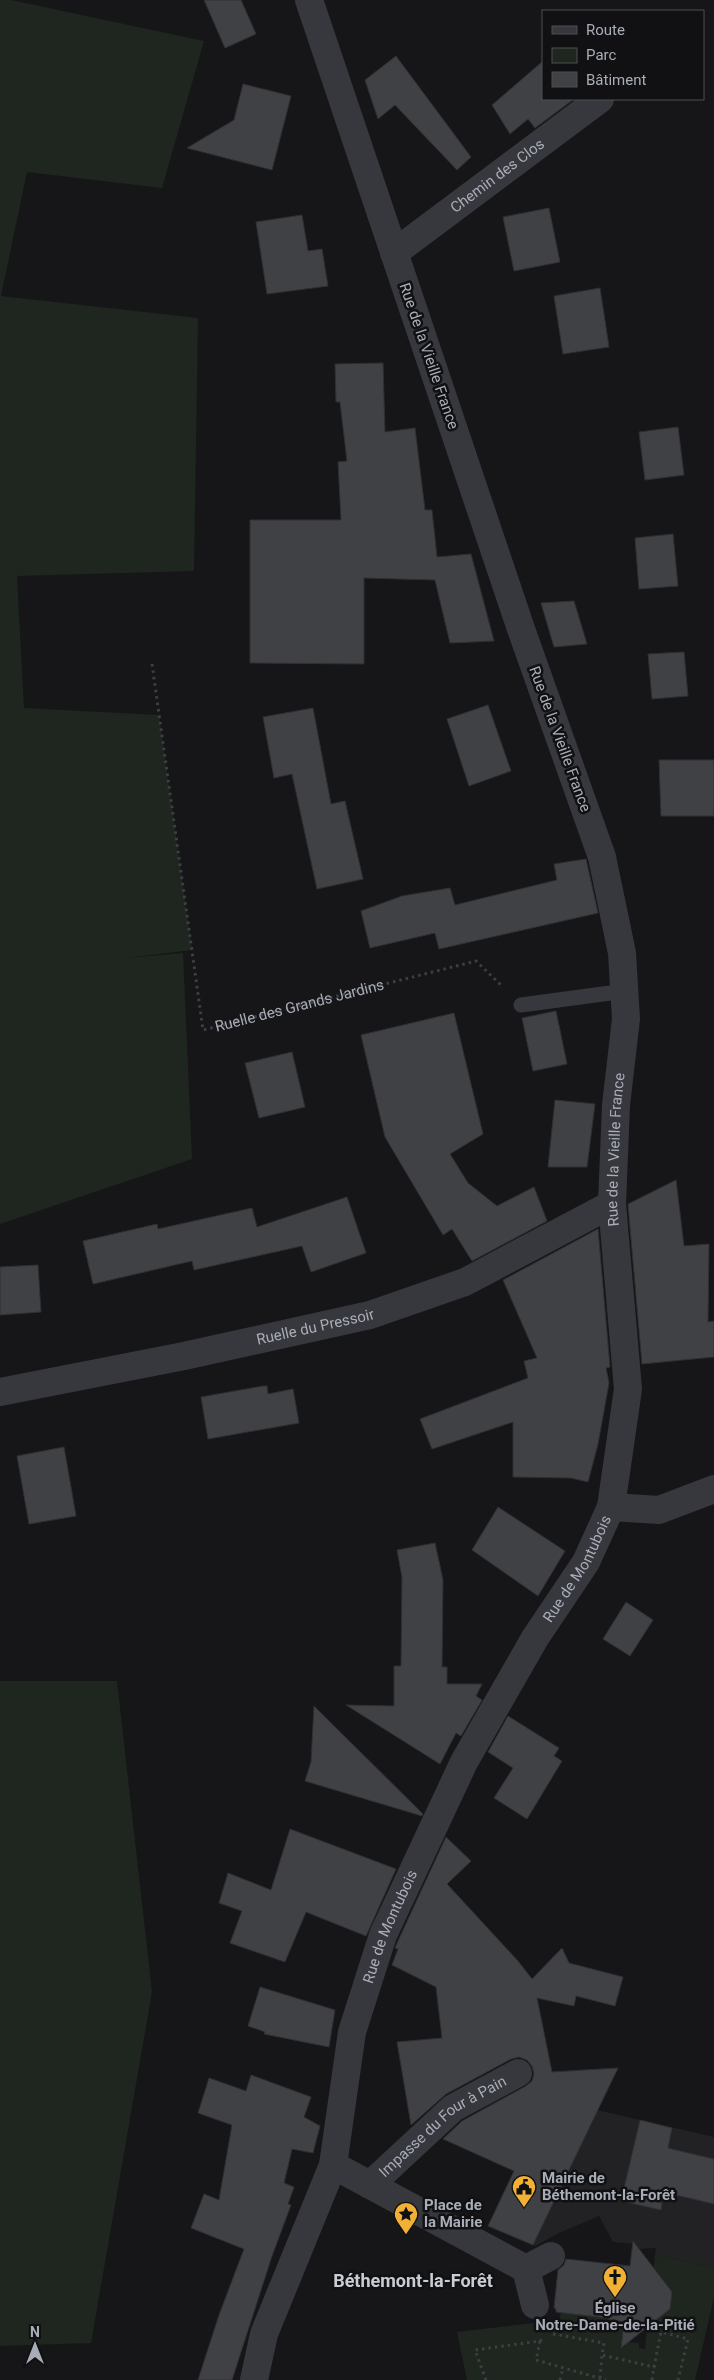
<svg xmlns="http://www.w3.org/2000/svg" width="714" height="2380" font-family="Roboto,sans-serif">
  <style>
    .built { fill: #222225 }
    .green { fill: #1e261f }
    .building { fill: #404145; stroke: #303034 }
    .lines { fill: none; stroke-linecap: round; stroke-linejoin: round }
    .path { stroke: #3d3f44; stroke-width: 3; stroke-dasharray: 2.5 4; stroke-linecap: butt }
    .service { stroke: #37383d; stroke-width: 15 }
    .minor { stroke: #37383d; stroke-width: 28 }
    .tertiary { stroke: #37383d; stroke-width: 28 }
    .labels { text-anchor: middle; stroke-width: 5; stroke-linejoin: round; paint-order: stroke }
    .street-label { font-size: 15px; fill: #a8adb8; stroke: #111113 }
    .poi-label { font-size: 15px; font-weight: bold; fill: #a8adb8; stroke: #111113; text-anchor: start }
    .quarter-label { font-size: 18px; font-weight: bold; fill: #c9ccd4; stroke: #111113 }
  </style>
  <rect width="100%" height="100%" fill="#161618"/>
  <!-- built -->
  <path class="built" d="M584,2107L714,2137V2267L655,2255L656,2248L636,2249L637,2244L613,2242L599,2216L559,2233L535,2246L533,2245L559,2189Z"/>
  <!-- green -->
  <path class="green" d="M0,0H11L204,41L162,188L27,172L1,296L198,318L194,571L17,576L24,708L159,715L192,950L127,958L183,953L192,1159L0,1224Z
    M0,1681H117L152,1992L91,2343L0,2346Z
    M655,2255L714,2267V2297L695,2380H467L457,2332L560,2320L561,2309L584,2315L624,2316L621,2346L625,2347L626,2342L639,2343V2348L645,2349L648,2319L657,2320L670,2309L672,2292L662,2279L653,2277Z"/>
  <!-- building -->
  <path class="building" d="M204,0H241L256,34L225,48Z
    M396,56L471,157L457,170L395,105L378,119L365,80Z
    M543,61V99H574L535,128L528,119L510,134L492,105Z
    M243,84L291,96L272,170L187,148L234,120Z
    M549,208L560,262L514,271L503,217Z
    M302,215L308,251L322,249L328,286L267,294L256,222Z
    M600,288L609,347L563,354L554,296Z
    M383,363L385,432L415,428L425,510H432L437,557L471,554L494,641L450,643L435,580L364,578V664L250,663V520H341L338,462L347,461L340,402H336L335,364Z
    M678,427L684,475L645,480L639,432Z
    M673,534L678,586L639,589L635,538Z
    M574,601L587,644L554,647L541,603Z
    M684,652L688,696L652,699L648,654Z
    M488,705L511,771L469,786L447,719Z
    M313,708L331,804L345,801L363,879L317,889L292,774L274,778L263,717Z
    M659,760H714V816H661Z
    M586,859L598,913L439,949L435,933L370,948L361,911L402,896L450,888L455,905L557,880L554,864Z
    M556,1011L567,1064L533,1071L522,1018Z
    M454,1013L483,1134L450,1154L468,1183L497,1206L534,1187L547,1221L472,1261L452,1229L443,1235L385,1137L361,1035Z
    M292,1052L305,1107L259,1118L245,1063Z
    M555,1100L595,1104L587,1167H548Z
    M676,1180L684,1246L709,1244L708,1322L714,1321V1357L642,1364L628,1204Z
    M347,1197L366,1253L311,1272L302,1246L194,1270L192,1261L93,1284L83,1241L157,1224L158,1229L252,1208L257,1227Z
    M598,1229L610,1367L606,1368L609,1383L598,1444L588,1482L571,1478L513,1477V1422L432,1449L420,1419L528,1378L524,1361L537,1358L503,1280Z
    M38,1265L41,1312L0,1315V1267Z
    M263,1386H267L268,1394L293,1389L299,1423L208,1439L201,1397Z
    M64,1447L76,1516L29,1524L17,1456Z
    M498,1507L565,1551L538,1596L472,1550Z
    M435,1543L443,1580L442,1667H447V1684H482L476,1696L482,1700L461,1736L456,1733L440,1764L346,1705L394,1706V1666H401L402,1577L397,1550Z
    M626,1602L653,1620L630,1656L603,1639Z
    M314,1706L423,1814L422,1816L305,1781L311,1762Z
    M508,1716L559,1748L554,1756L562,1761L527,1819L494,1798L513,1768L488,1752Z
    M290,1829L396,1869L366,1936L306,1912L285,1962L230,1943L242,1911L219,1903L228,1873L271,1890Z
    M446,1837L471,1861L447,1884L518,1961L532,1979L562,1948L569,1963L623,1977L615,2006L576,1996L574,2006L537,1998L552,2072L618,2068L533,2245L488,2226L514,2171L443,2139L462,2121L526,2086L532,2081L534,2074L532,2066L527,2060L519,2057L511,2059L446,2094L411,2125L397,2042L442,2038L436,1987L392,1965L398,1949L395,1948L398,1941Z
    M260,1987L335,2010L329,2047L264,2034L265,2032L248,2026Z
    M251,2075L311,2097L304,2117L320,2126L313,2153L292,2149L284,2183L294,2187L288,2204L291,2205L272,2256L232,2380H198L219,2315L244,2249L191,2228L204,2194L219,2200L232,2125L198,2113L209,2078L246,2091Z
    M640,2120L672,2128L668,2148L714,2159V2204L663,2192L661,2210L621,2201Z
    M633,2241L672,2292L670,2309L621,2348L624,2322L599,2317L556,2312V2309L554,2308L558,2270L564,2265L566,2259L630,2266Z"/>
  <g class="lines">
    <!-- path -->
    <g class="path">
      <path id="s1" d="M152,664L203,1030L476,961L502,986"/>
      <path d="M553,2334L604,2343L602,2355L654,2367L661,2332L688,2339L678,2380"/>
      <path d="M540,2341L536,2360L606,2380"/>
      <path d="M600,2378L602,2355"/>
      <path d="M486,2380L475,2350L540,2341L543,2338"/>
      <path d="M560,2380L563,2368"/>
      <path d="M652,2380L654,2366"/>
    </g>
    <!-- service -->
    <path class="service" d="M521,1005L625,991"/>
    <!-- minor -->
    <g class="minor">
      <path id="s2" d="M394,253L600,99"/>
      <path id="s3" d="M0,1392L184,1356L370,1315L465,1282L612,1204"/>
      <path d="M611,1507L659,1510L714,1489"/>
      <path d="M333,2165L526,2269L551,2256"/>
      <path id="s4" d="M370,2185L453,2108L518,2073"/>
      <path d="M526,2269L535,2305"/>
    </g>
    <!-- tertiary -->
    <path class="tertiary" id="s5" d="M254,2380L264,2334L333,2165L352,2032L383,1935L464,1762L535,1638L586,1562L611,1507L628,1389L612,1204L616,1105L626,1019L622,953L602,857L521,629L309,0"/>
  </g>
  <!-- icons -->
  <defs>
    <g id="civic-pin" transform="scale(1.25)"><path d="M0 17L-7.5 6A9.5 9.5 0 1 1 7.5 6Z" fill="#f2b134" stroke="#111113"/><path d="M-.6-6.5H3V-4.5H.6V-3L4-1V1h2V6H-6V1h2V-1L-.6-3ZM-1.2 2.5V6h2.4V2.5Z" fill="#111"/></g>
    <g id="sight-pin" transform="scale(1.25)"><path d="M0 17L-7.5 6A9.5 9.5 0 1 1 7.5 6Z" fill="#f2b134" stroke="#111113"/><path d="M0-6L1.8-2.2L6-1.7L2.9 1.2L3.7 5.4L0 3.3L-3.7 5.4L-2.9 1.2L-6-1.7L-1.8-2.2Z" fill="#111"/></g>
    <g id="church-pin" transform="scale(1.25)"><path d="M0 17L-7.5 6A9.5 9.5 0 1 1 7.5 6Z" fill="#f2b134" stroke="#111113"/><path d="M-1.2-6h2.4v3.5h3.3v2.4h-3.3V6h-2.4V-.1h-3.3v-2.4h3.3Z" fill="#111"/></g>
  </defs>
  <g fill-rule="evenodd">
    <use href="#civic-pin" x="524" y="2187"/>
    <use href="#sight-pin" x="406" y="2214"/>
    <use href="#church-pin" x="615" y="2277"/>
  </g>
  <g class="labels">
    <!-- street labels -->
    <g class="street-label">
      <text dy="5" stroke="none"><textPath href="#s2" startOffset="129">Chemin des Clos</textPath></text>
      <text transform="translate(429 356) rotate(71)" y="5">Rue de la Vieille France</text>
      <text transform="translate(560 739) rotate(70)" y="5">Rue de la Vieille France</text>
      <text dy="5" stroke="none"><textPath href="#s1" startOffset="469">Ruelle des Grands Jardins</textPath></text>
      <text dy="5" stroke="none"><textPath href="#s5" startOffset="1311">Rue de la Vieille France</textPath></text>
      <text dy="5" stroke="none"><textPath href="#s3" startOffset="322">Ruelle du Pressoir</textPath></text>
      <text dy="5" stroke="none"><textPath href="#s5" startOffset="881">Rue de Montubois</textPath></text>
      <text dy="5" stroke="none"><textPath href="#s5" startOffset="476">Rue de Montubois</textPath></text>
      <text dy="5" stroke="none"><textPath href="#s4" startOffset="94">Impasse du Four à Pain</textPath></text>
    </g>
    <!-- poi labels -->
    <g class="poi-label">
      <text x="542" y="2183">Mairie de<tspan x="542" dy="17">Béthemont-la-Forêt</tspan></text>
      <text x="424" y="2210">Place de<tspan x="424" dy="17">la Mairie</tspan></text>
      <text x="615" y="2313" text-anchor="middle">Église<tspan x="615" dy="17">Notre-Dame-de-la-Pitié</tspan></text>
    </g>
    <!-- quarter labels -->
    <g class="quarter-label">
      <text x="413" y="2287">Béthemont-la-Forêt</text>
    </g>
  </g>
  <!-- legend -->
  <rect x="542" y="10" width="162" height="90" fill="#111113" stroke="#4d4f55"/>
  <rect x="552" y="26" width="25" height="8" fill="#37383d" stroke="#4d4f55"/>
  <text x="586" y="35" font-size="15" fill="#a8adb8">Route</text>
  <rect x="552" y="48" width="25" height="15" fill="#1e261f" stroke="#4d4f55"/>
  <text x="586" y="60" font-size="15" fill="#a8adb8">Parc</text>
  <rect x="552" y="72" width="25" height="15" fill="#404145" stroke="#4d4f55"/>
  <text x="586" y="85" font-size="15" fill="#a8adb8">Bâtiment</text>
  <!-- north arrow -->
  <g transform="translate(35 2345)" stroke="#111113" stroke-width="4" paint-order="stroke">
  <path d="M0-4L9 19L0 12L-9 19Z" fill="#a8adb8"/>
  <text y="-8" font-size="14" font-weight="bold" text-anchor="middle" fill="#a8adb8">N</text>
  </g>
</svg>
